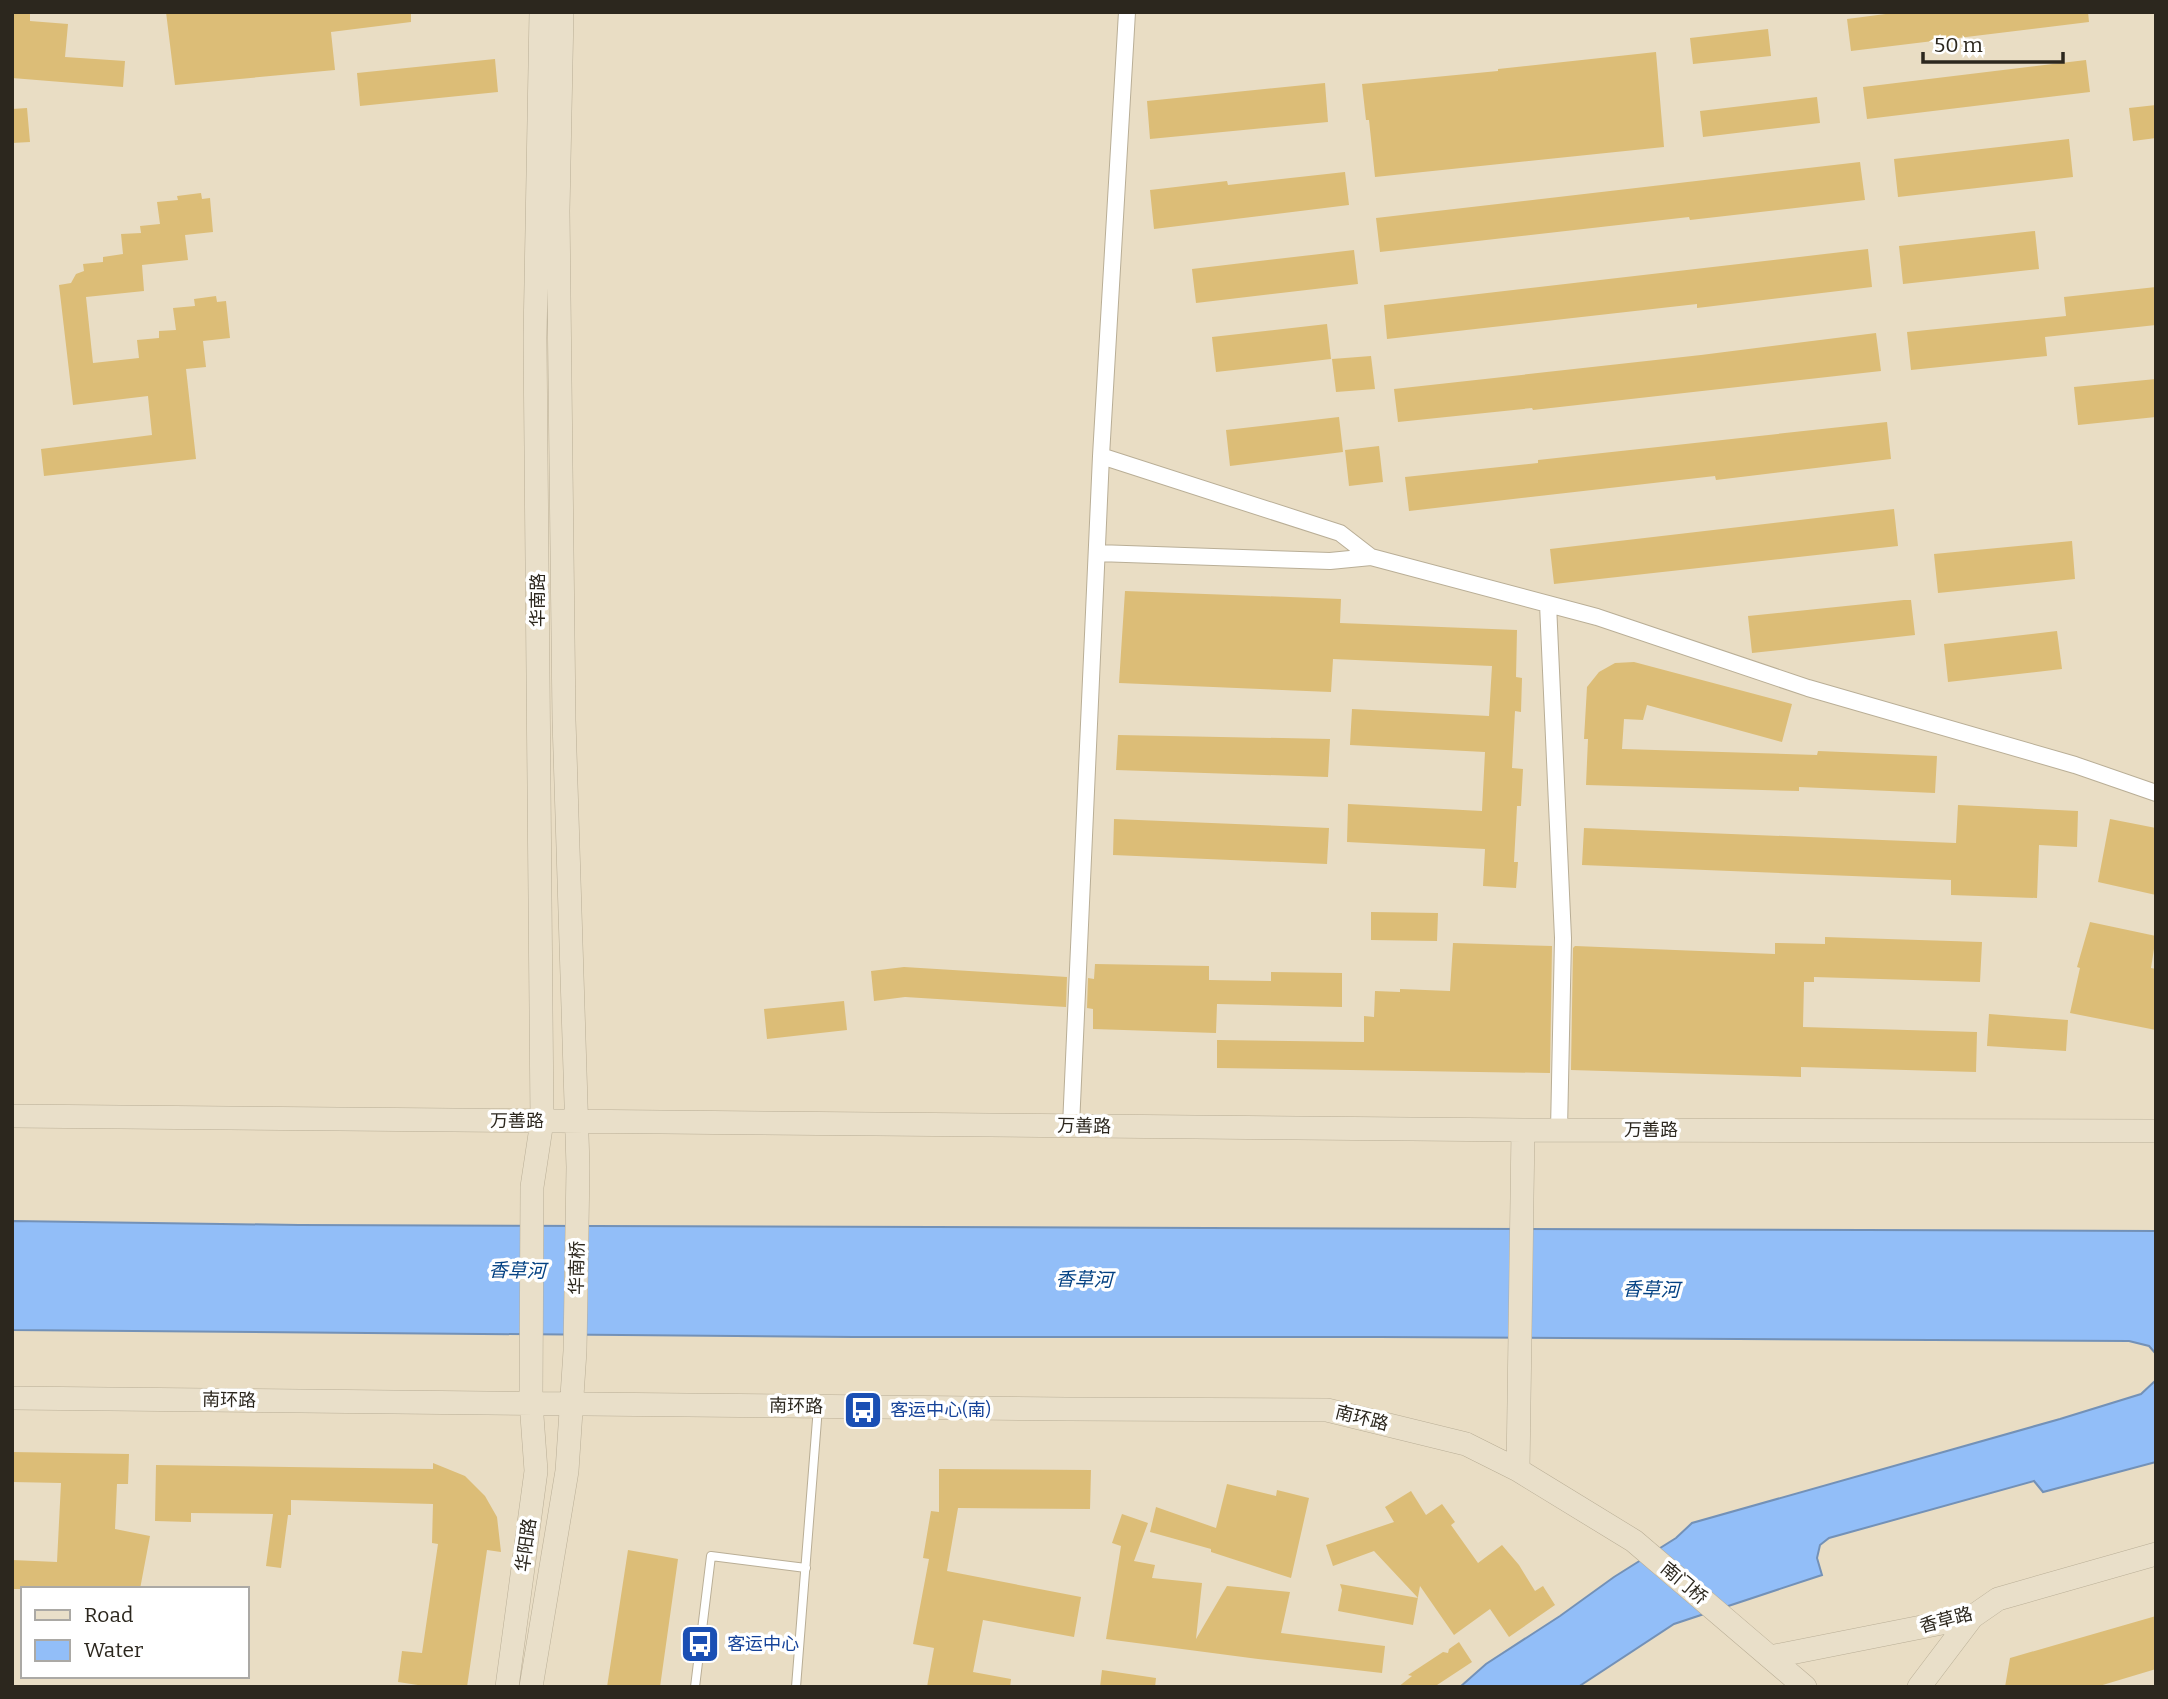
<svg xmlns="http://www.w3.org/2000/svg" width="2168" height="1699" font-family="Bitter,'Noto Sans SC',serif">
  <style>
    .water { fill: #92bef8; stroke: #7391b7; stroke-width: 2 }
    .building { fill: #dcbd77 }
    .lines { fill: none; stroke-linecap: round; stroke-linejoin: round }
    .lane-casing { stroke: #b9ae96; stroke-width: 10 }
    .street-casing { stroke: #b9ae96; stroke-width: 18 }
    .secondary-casing { stroke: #b9ae96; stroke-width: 24 }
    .lane { stroke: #fff; stroke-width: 8 }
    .street { stroke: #fff; stroke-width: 16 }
    .secondary { stroke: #e9dfc9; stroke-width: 23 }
    .labels { text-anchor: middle; stroke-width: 7; stroke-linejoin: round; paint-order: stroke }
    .street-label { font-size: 18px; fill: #2c271e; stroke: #fff }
    .transit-label { font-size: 18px; fill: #164399; stroke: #fff; text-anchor: start }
    .water-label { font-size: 19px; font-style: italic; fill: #024082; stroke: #fff }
  </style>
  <rect width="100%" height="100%" fill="#e9ddc4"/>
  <!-- water -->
  <path class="water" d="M12,1221L299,1225L2156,1231V1354L2149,1346L2129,1341L1379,1337H854L12,1330Z
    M2156,1380V1462L2043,1492L2034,1481L1829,1538L1820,1545L1817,1558L1822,1575L1674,1624L1578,1687H1460L1486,1664L1560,1616L1614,1577L1676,1538L1692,1523L2060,1419L2141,1394Z"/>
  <!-- building -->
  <path class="building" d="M12,12H30V21L68,24L65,57L125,61L123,87L12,78Z
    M166,12H411V22L331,32L335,70L175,85Z
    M1901,12H2088L2089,22L1851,51L1847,19Z
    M1768,29L1771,56L1693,64L1690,38Z
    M1656,52L1664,147L1375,177L1369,120H1366L1362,84L1498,71V69Z
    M495,59L498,92L360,106L357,73Z
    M2086,60L2090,92L1867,119L1863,87Z
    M1325,83L1328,122L1150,139L1147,101Z
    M1817,97L1820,123L1703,137L1700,111Z
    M2156,105V138L2133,141L2129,108Z
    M27,108L30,142L12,143V109Z
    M2069,139L2073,177L1898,197L1894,159Z
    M1860,162L1865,200L1690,220L1689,217L1380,252L1376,218Z
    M1345,172L1349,205L1154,229L1150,190L1227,181L1228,185Z
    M201,193L202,199L210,198L213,232L185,235L188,260L142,265L144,291L86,297L93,363L139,358L137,340L159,338V331L176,330L173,308L195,306L194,299L216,296L217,302L226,301L230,338L203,341L206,367L186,369L196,459L44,476L41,449L152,435L148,396L73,405L59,285L71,283L76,274L84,271L83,264L103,262V257L123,254L121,234L141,233L140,226L160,224L157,202L178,200L177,196Z
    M2035,231L2039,269L1903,284L1899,246Z
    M1868,249L1872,287L1697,308V304L1387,339L1384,305Z
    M1354,250L1358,284L1196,303L1192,269Z
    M2156,287V325L2045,337L2047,356L1911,370L1907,332L2066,316L2064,297Z
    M1327,324L1331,359L1216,372L1212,337Z
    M1876,333L1881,371L1533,410L1532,408L1398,422L1394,389L1701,355Z
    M1371,356L1375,389L1336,392L1332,359Z
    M2156,379V417L2078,425L2074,387Z
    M1339,417L1343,452L1230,466L1226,430Z
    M1887,422L1891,459L1716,480L1715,476L1409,511L1405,477L1538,463V460Z
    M1379,446L1383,482L1349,486L1345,450Z
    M1894,509L1898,546L1554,584L1550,549Z
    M2072,541L2075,579L1938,593L1934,554Z
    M1125,591L1341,599L1340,623L1517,630L1516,677L1522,678L1521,712L1515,711L1512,768L1523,769L1521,806H1517L1514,862H1518L1516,888L1483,886L1485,849L1347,842L1348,804L1482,811L1485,752L1350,745L1352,709L1489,716L1492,666L1333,659L1331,692L1119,683Z
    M1904,600H1911L1915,635L1752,653L1748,616Z
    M2057,631L2062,669L1948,682L1944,644Z
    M1634,662L1792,704L1782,742L1647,705L1643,720L1624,719L1622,749L1817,755L1818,751L1937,756L1935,793L1799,787V791L1586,785L1588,739H1584L1587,687L1599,672L1615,663Z
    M1118,735L1330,739L1328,777L1116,770Z
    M1958,805L2078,811L2077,847L2039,845L2037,898L1951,895V880L1582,865L1584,828L1956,843Z
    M1114,819L1329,828L1327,864L1113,855Z
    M2110,819L2156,828V895L2098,882Z
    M1371,912L1438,913L1437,941L1371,940Z
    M2090,922L2156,936L2151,968L2156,969V1030L2070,1013L2080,968L2077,967Z
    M1825,937L1982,942L1980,982L1814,977V982H1804L1803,1027L1977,1032L1976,1072L1801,1067V1077L1571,1070L1573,948L1575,946L1775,954V943L1825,944Z
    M1453,943L1552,946L1550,1073L1217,1068V1040L1364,1042V1016L1374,1017L1375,991L1400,992V989L1450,991Z
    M1095,964L1209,966V980L1271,981V972L1342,973V1007L1217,1004L1216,1033L1093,1029V1009L1087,1008L1088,978L1094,979Z
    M904,967L1067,977L1066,1007L905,997L874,1001L871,971Z
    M844,1001L847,1030L767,1039L764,1009Z
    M1989,1014L2068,1020L2066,1051L1987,1046Z
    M12,1452L129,1454L128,1484H117L115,1529L150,1536L140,1589H12V1560L57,1562L61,1483L12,1482Z
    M433,1463L465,1476L485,1496L497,1517L501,1552L487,1550L467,1687H431L398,1682L402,1651L422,1653L438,1544L432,1543L433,1504L291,1500V1515H288L281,1568L266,1566L273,1514L191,1513V1522L155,1521L156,1465L433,1469Z
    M939,1469L1091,1470L1090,1509L958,1508L947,1571L1081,1597L1074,1637L983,1620L973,1672L1011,1679L1010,1687H927L934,1648L913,1644L929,1559L923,1558L931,1511L939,1512Z
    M1227,1484L1276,1496L1277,1490L1309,1498L1291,1578L1211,1552V1549L1150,1532L1156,1507L1216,1528Z
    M1411,1491L1426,1515L1442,1504L1455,1522L1451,1525L1478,1563L1502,1545L1519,1565L1535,1591L1543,1586L1555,1605L1509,1637L1490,1609L1454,1635L1420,1586L1413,1625L1338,1611L1342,1590L1340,1584L1418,1598L1374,1551L1333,1566L1326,1545L1394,1522L1385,1507Z
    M1122,1514L1148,1523L1134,1561L1155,1565L1152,1578L1202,1583L1196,1639L1227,1586L1290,1592L1281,1633L1385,1646L1382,1673L1258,1659L1106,1639L1121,1546L1112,1543Z
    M628,1550L678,1559L660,1687H607Z
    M2156,1616V1669L2096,1687H2005L2010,1658Z
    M1459,1642L1472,1662L1434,1687H1398L1412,1676L1408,1675L1443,1652L1448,1653L1449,1649Z
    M1102,1670L1156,1678L1155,1687H1100Z"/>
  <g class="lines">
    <!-- lane casing -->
    <g class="lane-casing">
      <path id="lane" d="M695,1687L711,1556L806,1568
        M796,1687L818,1407"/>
    </g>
    <!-- street casing -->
    <g class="street-casing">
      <path id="street" d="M1101,456L1340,533L1371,557
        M1097,553L1330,561L1371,557L1597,617L1808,688L2075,765L2156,793
        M1548,604L1563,938L1559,1130
        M1071,1126L1101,456L1127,12"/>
    </g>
    <!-- secondary casing -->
    <g class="secondary-casing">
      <path id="secondary" d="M12,1116L1523,1130L2156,1131
        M12,1398L1067,1409L1327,1410L1466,1444L1518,1470L1634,1541L1805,1687
        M1518,1470L1523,1130
        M1770,1657L1972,1617L1998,1599L2156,1554
        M507,1687L536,1471L531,1402L532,1187L542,1121L535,338L541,12
        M531,1687L567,1471L575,1351L578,1167L564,720L558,211L562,12
        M1919,1687L1972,1617"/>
    </g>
    <!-- lane -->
    <use href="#lane" class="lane"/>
    <!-- street -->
    <use href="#street" class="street"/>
    <!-- secondary -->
    <use href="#secondary" class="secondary"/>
  </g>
  <!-- icons -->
  <defs>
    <g id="bus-square" transform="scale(2.0125)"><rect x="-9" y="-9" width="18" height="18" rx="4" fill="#1a4fb4" stroke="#fff"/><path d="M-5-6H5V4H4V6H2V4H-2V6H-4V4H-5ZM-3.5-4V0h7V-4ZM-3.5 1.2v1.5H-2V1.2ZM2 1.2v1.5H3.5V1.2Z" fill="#fff"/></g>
  </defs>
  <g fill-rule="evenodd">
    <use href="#bus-square" x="863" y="1410"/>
    <use href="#bus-square" x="700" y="1644"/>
  </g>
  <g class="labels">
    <!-- street labels -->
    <g class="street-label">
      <text transform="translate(538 600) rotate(-90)" y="6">华南路</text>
      <text x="517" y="1127">万善路</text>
      <text transform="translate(1084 1126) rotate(1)" y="6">万善路</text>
      <text x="1651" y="1136">万善路</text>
      <text transform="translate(577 1268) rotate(-89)" y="6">华南桥</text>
      <text transform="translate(229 1400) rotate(1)" y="6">南环路</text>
      <text transform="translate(796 1406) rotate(1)" y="6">南环路</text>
      <text transform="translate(1362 1418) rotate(14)" y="6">南环路</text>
      <text transform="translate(526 1545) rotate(-82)" y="6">华阳路</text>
      <text transform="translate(1684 1583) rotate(40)" y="6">南门桥</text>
      <text transform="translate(1946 1620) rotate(-15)" y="6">香草路</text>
    </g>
    <!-- transit labels -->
    <g class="transit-label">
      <text x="890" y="1416">客运中心(南)</text>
      <text x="727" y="1650">客运中心</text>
    </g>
    <!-- water labels -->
    <g class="water-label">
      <text transform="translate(517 1270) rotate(1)" y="7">香草河</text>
      <text transform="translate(1084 1279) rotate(1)" y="7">香草河</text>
      <text transform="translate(1651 1289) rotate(1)" y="7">香草河</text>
    </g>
  </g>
  <!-- border -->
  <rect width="2168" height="1699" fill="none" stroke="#2c271e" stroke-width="28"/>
  <!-- legend -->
  <rect x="21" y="1587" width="228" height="91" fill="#ffffff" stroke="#aba9a5" stroke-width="2"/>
  <rect x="35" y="1610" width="35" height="10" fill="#e9dfc9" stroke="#aba9a5" stroke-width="2"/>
  <text x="84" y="1622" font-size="21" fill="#2c271e">Road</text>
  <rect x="35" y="1640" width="35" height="21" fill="#92bef8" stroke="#aba9a5" stroke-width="2"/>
  <text x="84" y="1657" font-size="21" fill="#2c271e">Water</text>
  <!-- scale -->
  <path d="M1923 52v10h140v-10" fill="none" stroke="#2c271e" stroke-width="3.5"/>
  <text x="1934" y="52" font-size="21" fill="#2c271e" stroke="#ffffff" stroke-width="5" paint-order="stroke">50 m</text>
</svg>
